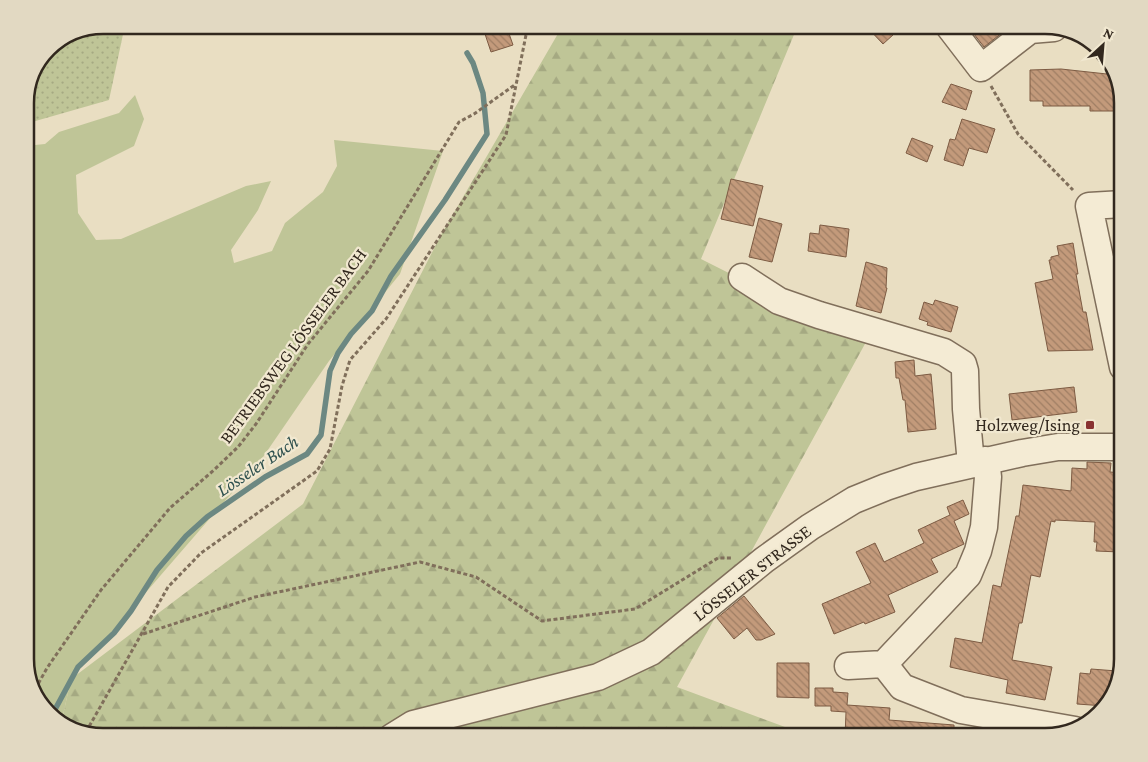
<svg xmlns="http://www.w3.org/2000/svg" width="1148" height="762" font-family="'Crimson Pro',serif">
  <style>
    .grass { fill: #bfc597 }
    .forest { fill: url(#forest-firs) }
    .garden { fill: url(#garden-dots) }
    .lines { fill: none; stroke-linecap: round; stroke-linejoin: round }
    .stream { stroke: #6c8882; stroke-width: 5.5 }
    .building { fill: url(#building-back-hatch); stroke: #7d5b43 }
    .minor-casing { stroke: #806f5b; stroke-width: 29 }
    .path { stroke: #806f5b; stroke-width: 3; stroke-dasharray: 4 2.5; stroke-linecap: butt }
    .minor { stroke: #f4ebd4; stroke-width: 26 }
    .poi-dot { fill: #893231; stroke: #f1e8d0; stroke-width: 2 }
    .labels { text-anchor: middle; stroke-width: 4.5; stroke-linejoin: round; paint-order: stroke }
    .street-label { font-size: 18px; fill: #32281e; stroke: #f1e8d0 }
    .poi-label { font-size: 18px; fill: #32281e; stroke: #f1e8d0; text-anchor: end }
    .water-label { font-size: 19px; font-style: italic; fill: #2e504e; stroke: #f1e8d0 }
    .rim { fill: none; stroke: #32281e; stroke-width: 2.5 }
  </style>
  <defs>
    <pattern id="forest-firs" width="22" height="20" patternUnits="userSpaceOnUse" patternTransform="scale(1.25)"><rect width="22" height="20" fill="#bfc597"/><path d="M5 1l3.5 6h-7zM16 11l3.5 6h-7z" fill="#a5a982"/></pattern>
    <pattern id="garden-dots" width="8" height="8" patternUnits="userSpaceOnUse" patternTransform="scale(1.25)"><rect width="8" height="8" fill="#bfc597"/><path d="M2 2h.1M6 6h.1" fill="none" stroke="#a5a982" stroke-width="1.8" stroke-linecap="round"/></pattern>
    <pattern id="building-back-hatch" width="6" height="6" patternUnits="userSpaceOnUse" patternTransform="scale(1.25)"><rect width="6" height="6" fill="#c39a7b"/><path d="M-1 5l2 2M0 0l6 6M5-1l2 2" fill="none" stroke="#9f7e64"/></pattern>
  </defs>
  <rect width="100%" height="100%" fill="#e9dec2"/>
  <!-- grass -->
  <path class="grass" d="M135,95L144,119L134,146L76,175L78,213L96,240L121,239L246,186L271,181L258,210L231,250L234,263L272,251L285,223L323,192L337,166L334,140L443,151L400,274L329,361L263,457L71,679L61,724L35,698L25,664V146L45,144L59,132L119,113Z"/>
  <!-- forest -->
  <path class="forest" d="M563,25H798L701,259L866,342L677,687L812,737H103L61,724L71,679L303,504L441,235Z"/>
  <!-- garden -->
  <path class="garden" d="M103,25H125L109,100L25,124V98L48,48Z"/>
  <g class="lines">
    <!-- stream -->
    <path class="stream" d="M52,715L78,667L114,633L131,611L157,570L186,536L207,517L265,477L307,454L321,435L330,371L338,353L351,334L372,311L391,276L445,200L487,134L483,93L473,63L467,53"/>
  </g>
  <!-- building -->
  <path class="building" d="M482,25H506L513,45L491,52Z
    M865,25H904L883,44Z
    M967,25H1012L984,47Z
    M1061,69L1116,75L1123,107H1118V111H1090V106H1043V101H1030V70Z
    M951,84L972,91L966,110L942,102Z
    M962,119L995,129L987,153L969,148L963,166L944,160L950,139L955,140Z
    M912,138L933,146L927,162L906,153Z
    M731,179L763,186L753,226L721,219Z
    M759,218L782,224L772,262L749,257Z
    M820,225L849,229L846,257L808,251L810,233L819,234Z
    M1073,243L1078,274H1076L1083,312H1086L1093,350L1048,351L1035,283L1053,279L1049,260H1051V257L1059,255L1057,246Z
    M866,262L887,268L886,288H887L881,313L856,306Z
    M935,300L958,307L951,332L927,325L928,322L919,319L924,302L933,305Z
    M914,360L915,376L931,374L936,429L908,432L905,400H903L899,378H896L895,362Z
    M1074,387L1077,412L1012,420L1009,394Z
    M1087,462L1111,463L1110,472L1123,473L1120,552L1096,551L1097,542H1094L1095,522L1055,520V522L1051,521L1040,577L1031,575L1022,623H1019L1012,660L1052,667L1045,700L1006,693L1008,680L950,667L955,638L982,643L993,585L1001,587L1016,516H1019L1023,485L1071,491L1072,468L1087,469Z
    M963,500L969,514L954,521L964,544L931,559L938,572L888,595L895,612L865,624L864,622L834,634L822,604L871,583L856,552L875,543L884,562L924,543L918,530L950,515L947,507Z
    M744,596L761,617L775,634L761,640H756L747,628L734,639L717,618Z
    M777,663H809V698L777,697Z
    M1091,669L1117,671V680L1110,702L1105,706L1077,704L1080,673L1090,674Z
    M815,688H833V692L848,693L847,705L890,708L889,720L954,725V737H845L846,712L831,711V706H815Z"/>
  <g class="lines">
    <!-- minor casing -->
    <g class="minor-casing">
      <path id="minor" d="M948,25L981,68L1030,30L1054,28
        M1123,204L1089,206L1123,367
        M742,277L779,301L819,315L944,352L963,364L965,371L966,409L971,464
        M884,664L902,687L961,710L1075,730
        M848,666L884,664L968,575L978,551L984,527L988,477L986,460
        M392,737L413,724L598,677L651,652L764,560L810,527L854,500L886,487L916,477L1022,453L1058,447H1123"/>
    </g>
    <!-- path -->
    <path class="path" d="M991,86L1018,134L1073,190
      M143,634L255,597L420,562L476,577L542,621L635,609L718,558H731
      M35,696L37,686L47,668L101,590L170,508L214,470L238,447L256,424L308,344L368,271L459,122L474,114L516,84
      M86,732L168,587L201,553L317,471L330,449L342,386L350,360L386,319L506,135L528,25"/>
    <!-- minor -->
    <use href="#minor" class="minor"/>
  </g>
  <!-- markers -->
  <rect class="poi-dot" x="1085" y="420" width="10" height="10" rx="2.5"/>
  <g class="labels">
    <!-- street labels -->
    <g class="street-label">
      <text transform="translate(293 346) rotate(-54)" y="6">BETRIEBSWEG LÖSSELER BACH</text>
      <text transform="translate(752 573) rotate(-38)" y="6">LÖSSELER STRASSE</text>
    </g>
    <!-- poi labels -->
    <g class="poi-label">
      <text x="1080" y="431">Holzweg/Ising</text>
    </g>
    <!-- water labels -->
    <g class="water-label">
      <text transform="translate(257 465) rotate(-34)" y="7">Lösseler Bach</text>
    </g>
  </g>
  <!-- crop -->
  <path d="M0 0H1148V762H0ZM103 34H1045A69 69 0 0 1 1114 103V659A69 69 0 0 1 1045 728H103A69 69 0 0 1 34 659V103A69 69 0 0 1 103 34Z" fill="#e2d9c2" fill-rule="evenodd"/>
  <path class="rim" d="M103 34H1045A69 69 0 0 1 1114 103V659A69 69 0 0 1 1045 728H103A69 69 0 0 1 34 659V103A69 69 0 0 1 103 34Z"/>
  <!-- north arrow -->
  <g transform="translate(1103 45) rotate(26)" stroke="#f1e8d0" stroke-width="4" paint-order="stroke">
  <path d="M0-4L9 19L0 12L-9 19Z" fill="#32281e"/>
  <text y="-8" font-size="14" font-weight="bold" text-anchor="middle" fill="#32281e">N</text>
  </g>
</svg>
